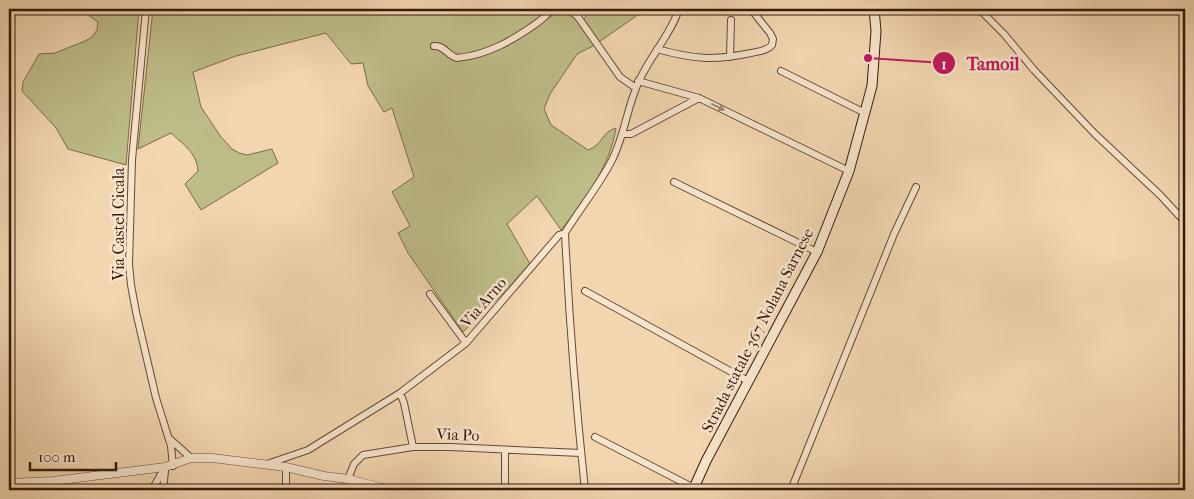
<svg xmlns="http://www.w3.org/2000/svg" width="1194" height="499" font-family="'IM FELL French Canon',serif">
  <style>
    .green { fill: #bebd88; stroke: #7a6c4a }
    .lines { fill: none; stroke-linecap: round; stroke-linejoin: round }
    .minor-casing { stroke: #644a34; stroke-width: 8 }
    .tertiary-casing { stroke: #644a34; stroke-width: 9 }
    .secondary-casing { stroke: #351b0b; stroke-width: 11 }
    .minor { stroke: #f7e4cc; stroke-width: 6 }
    .tertiary { stroke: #f7e4cc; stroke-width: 8 }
    .secondary { stroke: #f7e4cc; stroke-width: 9 }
    .oneway { fill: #a08a75 }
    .labels { text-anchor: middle; stroke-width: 5; stroke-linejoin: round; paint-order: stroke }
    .street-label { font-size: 16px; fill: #351b0b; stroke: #f7e4cc }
    .leader { fill: none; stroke: #c2185b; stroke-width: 2 }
    .callout-dot { fill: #c2185b; stroke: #f7e4cc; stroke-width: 2 }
    .mark-label { font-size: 15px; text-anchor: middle; font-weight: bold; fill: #fff }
    .callout-label { font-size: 18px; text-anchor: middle; font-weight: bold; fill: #c2185b; stroke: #f7e4cc; stroke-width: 5; stroke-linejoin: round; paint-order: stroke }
  </style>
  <rect width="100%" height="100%" fill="#f2d6b0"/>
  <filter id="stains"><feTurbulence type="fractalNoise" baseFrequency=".004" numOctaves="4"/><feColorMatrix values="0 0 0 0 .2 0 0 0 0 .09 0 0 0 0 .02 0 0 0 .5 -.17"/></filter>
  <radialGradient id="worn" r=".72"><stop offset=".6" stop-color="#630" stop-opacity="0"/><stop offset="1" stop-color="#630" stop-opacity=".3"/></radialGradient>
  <!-- green -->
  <path class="green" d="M86,9H139L126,165L68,149L56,128L22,91L23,82L39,54L55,53L85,41L92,37L97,30L98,22L85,13Z
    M153,9H572L583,20L592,9H642L635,17L593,46L577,54L550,94L544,109L551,125L588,150C603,145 601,132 616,128C610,167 584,200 561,230L537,196L507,224L530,264L516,281L463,332L408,253L398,233L410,226L392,192L414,177L392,108L384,112L368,86L363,63L351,64L326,33L236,56L193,72L201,107L221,137L232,149L239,153L247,155L272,149L278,163L201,210L185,184L198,171C197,153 183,144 171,133L138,149Z
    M582,484L583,490H548L555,486Z"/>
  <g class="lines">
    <!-- minor casing -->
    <g class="minor-casing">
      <path id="minor" d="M146,9L132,160L129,264L131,285L136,312L156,398L171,446L173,466
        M569,9L578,17L620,77L636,88
        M979,9L1004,34L1034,70L1095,134L1160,195L1185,222
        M434,46C444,45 447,55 457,58C488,55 513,40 537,23C544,18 548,12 556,9
        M657,49C693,59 714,61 751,53C759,51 767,51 772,45L773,39L770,33L754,13L756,9
        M730,57L731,20
        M781,71L865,113
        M638,81L699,98L849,171
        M622,134H631L699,98
        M674,182L817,252
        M565,233C569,319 576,405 585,490
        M585,291L748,381
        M430,294L466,343
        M400,393L404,403L413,447
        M595,437L694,488
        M171,440L191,458
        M505,450V490
        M267,464L308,450L316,445L400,393L466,343L559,235L565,233C579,210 598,187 611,162C625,136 627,105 640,79C651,55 671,34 679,9
        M348,479L354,464L363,455L413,447H450L581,453
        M152,490L165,467
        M163,490L165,471
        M286,490V467
        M791,490L894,234L916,187"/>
    </g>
    <!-- tertiary casing -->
    <g class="tertiary-casing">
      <path id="tertiary" d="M9,483L53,481L165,467L191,458H212L286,467L324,476L348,479L391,490"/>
    </g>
    <!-- secondary casing -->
    <g class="secondary-casing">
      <path id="secondary" d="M693,490L706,461L817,252L849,171L872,86L876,31L874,9"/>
    </g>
    <!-- minor -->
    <use href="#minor" class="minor"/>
    <!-- tertiary -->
    <use href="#tertiary" class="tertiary"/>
    <!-- secondary -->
    <use href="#secondary" class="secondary"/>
  </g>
  <!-- one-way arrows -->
  <defs><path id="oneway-solid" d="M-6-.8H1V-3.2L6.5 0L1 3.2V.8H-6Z" transform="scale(1.25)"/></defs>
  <use class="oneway" href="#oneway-solid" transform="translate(718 107) rotate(26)"/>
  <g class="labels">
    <!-- street labels -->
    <g class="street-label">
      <text transform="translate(118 224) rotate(-90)" y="6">Via Castel Cicala</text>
      <text transform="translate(483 302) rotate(-49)" y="6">Via Arno</text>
      <text transform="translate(757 330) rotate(-63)" y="6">Strada statale 367 Nolana Sarnese</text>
      <text transform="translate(458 434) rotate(2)" y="6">Via Po</text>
    </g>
  </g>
  <!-- callouts -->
  <path class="leader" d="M868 58L944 63"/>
  <g class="callout-dot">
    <circle cx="868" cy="58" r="5"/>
    <circle cx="944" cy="63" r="12"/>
  </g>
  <g class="mark-label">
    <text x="944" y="69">1</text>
  </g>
  <g class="callout-label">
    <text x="993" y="70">Tamoil</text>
  </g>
  <!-- margin -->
  <rect width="1194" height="499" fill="none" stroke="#f2d6b0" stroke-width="30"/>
  <rect x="10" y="10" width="1174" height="479" fill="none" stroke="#351b0b" stroke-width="2.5"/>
  <rect x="15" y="15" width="1164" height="469" fill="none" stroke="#351b0b"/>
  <!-- scale -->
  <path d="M30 462v8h86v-8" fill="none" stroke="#351b0b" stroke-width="2.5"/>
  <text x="38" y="462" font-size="15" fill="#351b0b" stroke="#f7e4cc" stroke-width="4" paint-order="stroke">100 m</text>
  <rect width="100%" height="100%" filter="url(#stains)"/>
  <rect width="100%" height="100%" fill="url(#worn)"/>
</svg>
